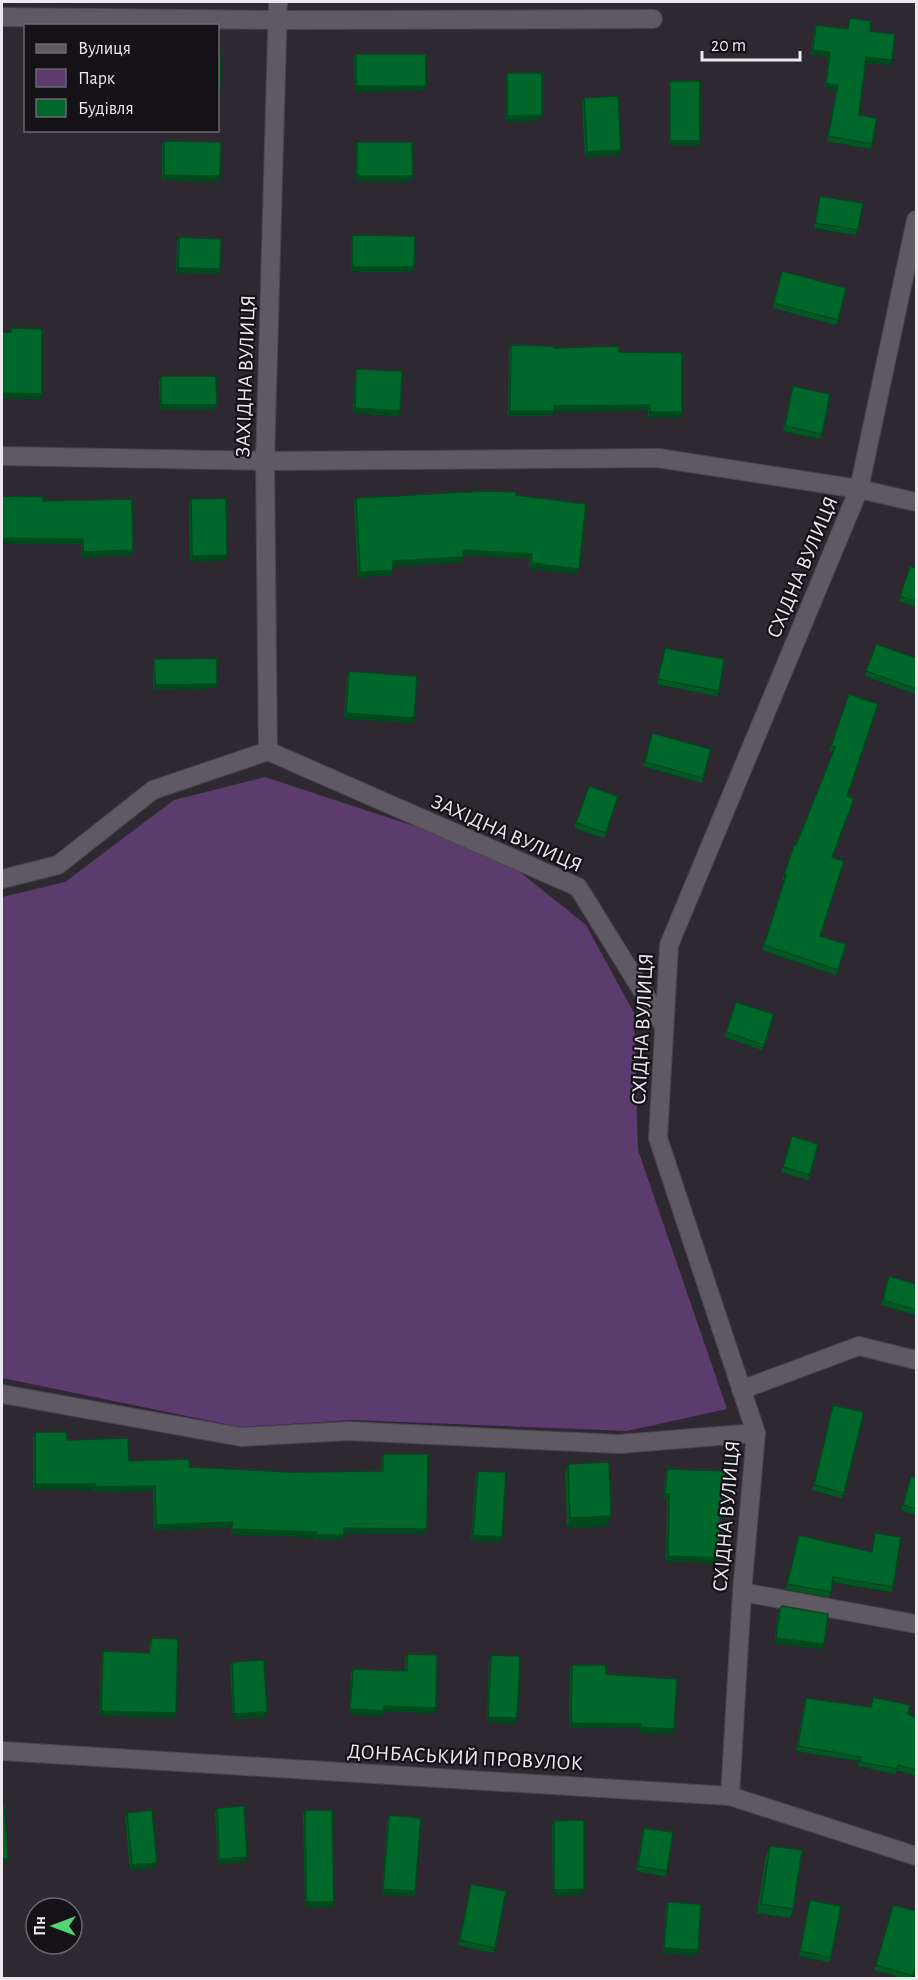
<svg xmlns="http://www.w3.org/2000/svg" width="918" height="1980" font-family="'Alegreya Sans',sans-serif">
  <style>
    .green { fill: #5c3b6f }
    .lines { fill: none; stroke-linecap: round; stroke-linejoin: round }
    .minor-casing { stroke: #49454c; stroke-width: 20 }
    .minor { stroke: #5f5964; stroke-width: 18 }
    .wall { fill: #005924 }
    .shaded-wall { fill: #00481d }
    .building { fill: #00672a; stroke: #00481d; stroke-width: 1.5 }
    .labels { text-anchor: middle; stroke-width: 4.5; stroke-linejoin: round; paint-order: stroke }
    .street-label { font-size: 21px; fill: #ece8ee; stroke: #141216 }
  </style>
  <rect width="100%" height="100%" fill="#2e2831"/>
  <!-- green -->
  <path class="green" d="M265,777L496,853L586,925L634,1013L638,1150L727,1409L627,1431L352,1420L240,1427L2,1378V897L65,882L174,800Z"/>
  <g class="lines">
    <!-- minor casing -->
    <g class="minor-casing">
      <path id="minor" d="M2,17L278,20L653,19
        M2,456L265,461L658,458L859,489L916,502
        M268,751L265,461L278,2
        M2,879L58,865L153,790L268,751L578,887L664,1026
        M741,1390L859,1346L916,1360
        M2,1394L241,1437L349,1431L619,1444L756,1433
        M742,1592L916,1624
        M2,1751L730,1796L916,1856
        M730,1796L742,1592L756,1433L658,1138L669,945L859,489L916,220"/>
    </g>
    <!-- minor -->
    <use href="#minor" class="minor"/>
  </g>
  <!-- wall -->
  <path class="wall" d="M850,18L870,31L890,65L866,62L859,115L872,144L871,149L827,141L836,90L825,88L828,57L811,55L814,30L816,25L848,28Z
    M356,54L426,86L424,90L355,91L354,59Z
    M507,73L542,115L540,120L506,121V78Z
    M670,81L700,141L698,146H669V86Z
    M584,98L621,150L619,155L585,157L582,103Z
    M164,141L220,176L219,181L162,180V146Z
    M357,142L413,176L411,181H356V147Z
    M820,196L858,230L856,235L814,228Z
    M352,235L412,272L351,271V240Z
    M179,237L220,269L218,274L176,273L177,242Z
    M782,271L838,320L836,325L773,308Z
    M511,345L619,352L682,412L680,417H648V410L554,411L552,416H508L509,350Z
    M356,369L400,411L398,416L353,413L355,374Z
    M161,376L215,410H160L159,381Z
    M793,386L822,434L820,439L783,431Z
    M516,495L577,574L529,568L530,558L463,555L461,562L393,566L391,575L358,577L354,503L356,498Z
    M2,496L43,501L131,555L82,557L81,544L2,543Z
    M191,499L225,560L190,561L189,504Z
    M910,566L916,568V607L899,601Z
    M876,644L916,658V694L865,676Z
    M665,648L719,691L717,696L657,684Z
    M154,659L215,688L153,690V664Z
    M349,671L412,723L344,718L347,676Z
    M849,694L847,796L832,857L820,936L846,944L836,975L762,950L785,880H782L794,845H796L833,752L829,751Z
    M652,733L703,778L702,783L643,766Z
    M589,786L618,796L604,838L574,828Z
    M736,1002L774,1014L762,1050L724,1037Z
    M792,1136L810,1175L808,1180L781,1172Z
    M887,1281L916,1284V1315L881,1305Z
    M833,1405L844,1493L842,1498L812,1490Z
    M35,1432L67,1440L129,1461L190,1467L292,1472L381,1471L382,1459L383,1454L427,1529L425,1534L344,1533L342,1540H314V1537L231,1534V1527L154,1530L153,1490L93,1492V1489H33V1437Z
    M568,1464L607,1526L567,1527L565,1474Z
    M667,1469L725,1502H721L717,1563L666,1561L667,1499H664L665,1474Z
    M478,1471L501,1542L471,1540L476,1476Z
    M911,1476L916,1478V1515L901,1510Z
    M875,1533L893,1587L892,1592L832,1582L829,1597L786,1589L799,1535L871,1552Z
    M780,1609L824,1644L822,1649L774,1643L778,1614Z
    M151,1638L174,1718L99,1715L102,1656L103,1651L149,1653V1643Z
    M407,1654L434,1713L384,1711L382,1715L349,1714L351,1673L353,1669L405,1671V1659Z
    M491,1655L517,1718L515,1723L487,1722L489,1660Z
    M232,1662L265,1717L233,1719L230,1667Z
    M572,1665L606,1674L674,1729L672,1734L639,1732L640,1728H569L570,1669Z
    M873,1697L908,1714L916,1717V1776L897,1770L895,1774L858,1766L859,1761L796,1751L804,1703L806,1698L870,1707Z
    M217,1808L247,1857L245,1862L218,1863L215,1813Z
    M305,1810L334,1902L332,1907H305L303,1815Z
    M127,1813L155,1867L130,1870L125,1817Z
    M389,1815L415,1891L414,1896L382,1894L387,1820Z
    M554,1821L582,1894L553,1895L552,1826Z
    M644,1828L667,1871L665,1876L636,1871L642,1833Z
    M770,1846L793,1909L790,1918L757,1913L766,1855Z
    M471,1884L495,1948L493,1953L458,1945Z
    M810,1900L831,1957L829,1962L799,1956L808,1905Z
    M668,1902L696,1955L663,1953L666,1907Z
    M893,1905L916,1911V1970L915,1969L912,1978H903L874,1970Z"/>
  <!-- shaded-wall -->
  <path class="shaded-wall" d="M813,50L830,52L828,57L811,55Z
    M866,57L892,60L890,65L865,62Z
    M826,83L838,85L836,90L825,88Z
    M218,86H221L220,91H218Z
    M356,86H426L424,90L355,91Z
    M542,115L540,120L506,121L507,116Z
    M670,141H700L698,146H669Z
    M621,150L619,155L585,157L587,152Z
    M164,175L220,176L219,181L162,180Z
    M357,176H413L411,181H356Z
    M352,267H414L412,272L351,271Z
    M178,268L220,269L218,274L176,273Z
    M2,393L42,394L40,399L2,398Z
    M161,405H217L215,410H160Z
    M650,405L648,410L554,411L552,416H508L510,411L554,406Z
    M355,408L400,411L398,416L353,413Z
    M650,412H682L680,417H648Z
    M2,538L83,539L81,544L2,543Z
    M133,550L131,555L82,557L83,552Z
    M463,550L532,554L530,558L461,555Z
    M227,555L225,560L190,561L192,556Z
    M463,557L461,562L391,566L393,561Z
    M531,563L579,569L577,574L529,568Z
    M393,570L391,575L358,577L360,572Z
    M217,684L215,688L153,690L155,685Z
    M346,713L414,718L412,723L344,718Z
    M35,1484H95L93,1489H33Z
    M155,1486L153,1490L93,1492L95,1487Z
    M665,1494H669L667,1499H664Z
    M721,1497H727L725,1502L719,1501Z
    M611,1516L607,1526L567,1527L570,1518Z
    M233,1522L231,1527L154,1530L156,1525Z
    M344,1528L427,1529L425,1534L342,1533Z
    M232,1529L316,1532L314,1537L231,1534Z
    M316,1535H344L342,1540H314Z
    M473,1535L502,1537L501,1542L471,1540Z
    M668,1556L719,1558L717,1563L666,1561Z
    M776,1638L824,1644L822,1649L774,1643Z
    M384,1706L436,1708L434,1713L384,1711L382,1715L349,1714L350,1709Z
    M101,1711L176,1713L174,1718L99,1715Z
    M267,1712L265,1717L233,1719L234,1714Z
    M488,1717L517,1718L515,1723L487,1722Z
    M571,1723L641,1724L640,1728H569Z
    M641,1727L674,1729L672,1734L639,1732Z
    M247,1857L245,1862L218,1863L219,1859Z
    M2,1859H8L6,1864H2Z
    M157,1863L155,1867L130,1870L132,1865Z
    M383,1889L415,1891L414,1896L382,1894Z
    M584,1889L582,1894L553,1895L554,1890Z
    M306,1902H334L332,1907H305Z
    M664,1948L698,1950L696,1955L663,1953Z"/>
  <!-- building -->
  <path class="building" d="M850,18L871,21L870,31L895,34L892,60L866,57L859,115L877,118L872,144L828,136L838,85L826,83L830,52L813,50L816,25L848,29Z
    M218,50H220L221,86H218Z
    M356,54H426V86H356Z
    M507,73H542V115L507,116Z
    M670,81H700V141H670Z
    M618,96L621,150L587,152L584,98Z
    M164,141L221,142L220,176L164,175Z
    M357,142H412L413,176H357Z
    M820,196L863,203L858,230L815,223Z
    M352,235L415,236L414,267H352Z
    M179,237L221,239L220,269L178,268Z
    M782,271L846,288L838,320L774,303Z
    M11,328L42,329V394L2,393V332H11Z
    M511,345L554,346V348L619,346V352L682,353V412H650V405L554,406V411H510Z
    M356,369L402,371L400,411L355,408Z
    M161,376H216L217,405H161Z
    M793,386L830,394L822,434L785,426Z
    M486,491L517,492L516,495L586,504L579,569L531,563L532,554L463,550V557L393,561V570L360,572L356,498Z
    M2,496L43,497V501L132,499L133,550L83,552V539L2,538Z
    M226,498L227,555L192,556L191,499Z
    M910,566L916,568V601L900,596Z
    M876,644L916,658V689L866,671Z
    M665,648L724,659L719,691L658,679Z
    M217,658V684L155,685L154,659Z
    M349,671L417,676L414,718L346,713Z
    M849,694L878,704L847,796L854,799L832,857L844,861L820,936L846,944L838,970L764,945L786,875H784L794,845H796L835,747L831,746Z
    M652,733L711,749L703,778L645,762Z
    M589,786L618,796L606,833L576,823Z
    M736,1002L774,1014L764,1045L726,1032Z
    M792,1136L818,1144L810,1175L783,1167Z
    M889,1276L916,1284V1310L883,1300Z
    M833,1405L864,1412L844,1493L814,1485Z
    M35,1432H67V1440L128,1438L129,1461L189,1459L190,1467L292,1472L383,1471V1454H428L427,1529L344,1528V1535H316V1532L232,1529L233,1522L156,1525L155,1486L95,1487V1484H35Z
    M609,1462L611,1516L570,1518L568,1464Z
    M667,1469L728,1471L727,1497H721L719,1558L668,1556L669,1494H665Z
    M478,1471L506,1472L502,1537L473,1535Z
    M911,1476L916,1478V1509L903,1505Z
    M875,1533L901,1537L893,1587L833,1577L831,1592L787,1584L799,1535L872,1552Z
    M782,1606L828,1614L824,1644L776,1638L780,1609Z
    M151,1638L178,1639L176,1713L101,1711L103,1651L150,1653Z
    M407,1654L437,1655L436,1708L384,1706V1711L350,1709L353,1669L407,1671Z
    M491,1655L520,1656L517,1718L488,1717Z
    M264,1660L267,1712L234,1714L232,1662Z
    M572,1665H606V1674L677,1679L674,1729L641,1727V1724L571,1723Z
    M873,1697L910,1705L908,1714L916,1717V1770L898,1765L897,1769L860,1762L861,1757L798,1746L806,1698L871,1707Z
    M2,1804H4L8,1859H2Z
    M244,1806L247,1857L219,1859L217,1808Z
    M152,1810L157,1863L132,1865L127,1813Z
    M305,1810H332L334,1902H306Z
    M389,1815L421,1818L415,1891L383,1889Z
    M584,1820V1889L554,1890V1821Z
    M644,1828L673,1832L667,1871L638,1866Z
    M770,1846L802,1850L793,1909L761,1904Z
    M471,1884L506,1891L495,1948L460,1940Z
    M810,1900L841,1906L831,1957L800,1951Z
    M668,1902L701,1904L698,1950L664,1948Z
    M893,1905L916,1911V1964L913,1976L876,1965Z"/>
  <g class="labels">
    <!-- street labels -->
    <g class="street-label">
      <text transform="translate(245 376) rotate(-88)" y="7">ЗАХІДНА ВУЛИЦЯ</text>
      <text transform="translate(802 567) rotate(-67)" y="7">СХІДНА ВУЛИЦЯ</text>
      <text transform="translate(507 833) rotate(24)" y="7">ЗАХІДНА ВУЛИЦЯ</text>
      <text transform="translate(642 1029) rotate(-87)" y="7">СХІДНА ВУЛИЦЯ</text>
      <text transform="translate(726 1516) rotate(-85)" y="7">СХІДНА ВУЛИЦЯ</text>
      <text transform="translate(465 1757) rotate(3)" y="7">ДОНБАСЬКИЙ ПРОВУЛОК</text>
    </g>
  </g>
  <!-- border -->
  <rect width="918" height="1980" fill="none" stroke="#ece8ee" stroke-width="6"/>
  <!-- legend -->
  <rect x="24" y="24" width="195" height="108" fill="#141216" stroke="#6a686c" stroke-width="1.5"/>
  <rect x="36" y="44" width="30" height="9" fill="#5f5964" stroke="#6a686c" stroke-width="1.5"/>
  <text x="78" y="54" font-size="18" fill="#ece8ee">Вулиця</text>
  <rect x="36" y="69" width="30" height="18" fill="#5c3b6f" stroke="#6a686c" stroke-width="1.5"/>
  <text x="78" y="84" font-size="18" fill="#ece8ee">Парк</text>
  <rect x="36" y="99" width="30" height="18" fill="#00672a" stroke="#6a686c" stroke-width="1.5"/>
  <text x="78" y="114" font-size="18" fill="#ece8ee">Будівля</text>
  <!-- north arrow -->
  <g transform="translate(54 1926) rotate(270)"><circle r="28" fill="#141216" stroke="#6a686c" stroke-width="1.5"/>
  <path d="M0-4.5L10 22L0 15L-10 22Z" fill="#50d675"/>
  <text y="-9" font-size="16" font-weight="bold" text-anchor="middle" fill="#ece8ee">Пн</text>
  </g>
  <!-- scale -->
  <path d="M702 51v9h98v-9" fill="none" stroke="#ece8ee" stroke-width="3"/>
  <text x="711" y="51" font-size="18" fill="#ece8ee" stroke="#141216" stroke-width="4.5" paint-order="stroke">20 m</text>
</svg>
